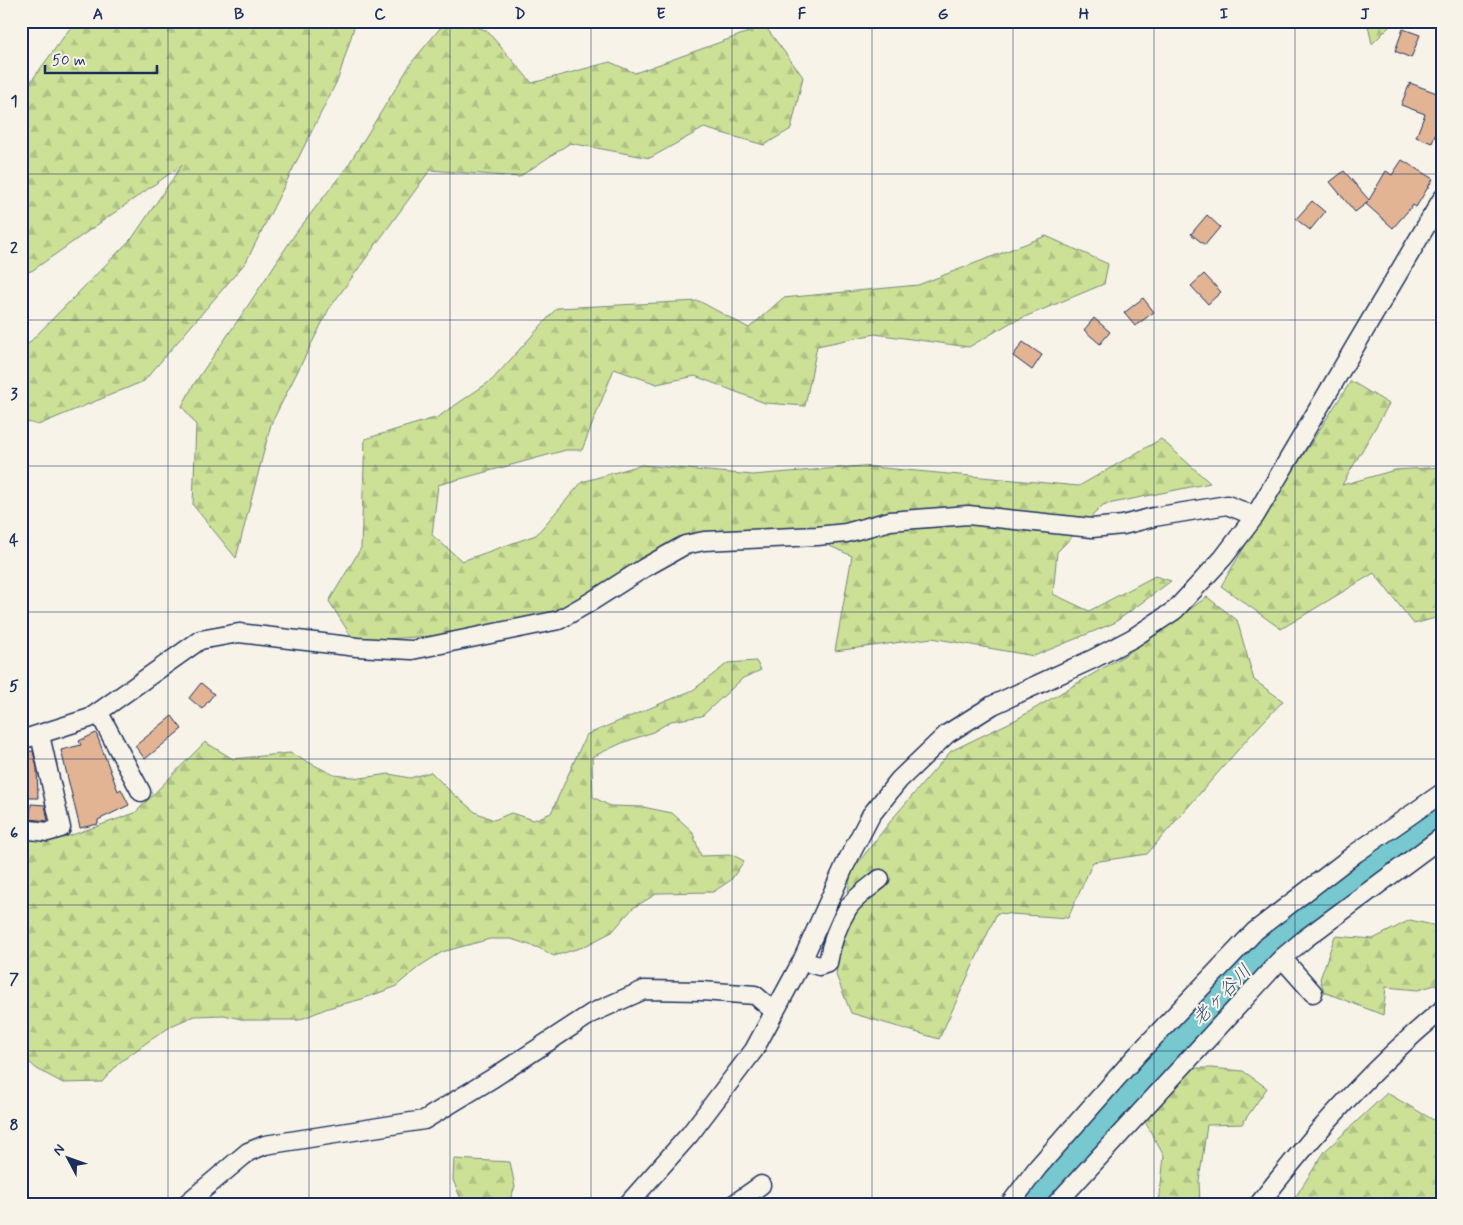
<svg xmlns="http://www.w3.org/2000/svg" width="1463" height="1225" font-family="Mynerve,'Klee One',sans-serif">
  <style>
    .forest { fill: url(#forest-firs); stroke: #74887a }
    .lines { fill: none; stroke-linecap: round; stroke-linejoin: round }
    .river { stroke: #77c8cf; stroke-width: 28 }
    .building { fill: #e3b494; stroke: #1b2f5e }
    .minor-casing { stroke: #1b2f5e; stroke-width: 21 }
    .minor { stroke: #f7f3e8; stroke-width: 18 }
    .grid { fill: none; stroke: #1b2f5e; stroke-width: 1; stroke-opacity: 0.55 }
    .labels { text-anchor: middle; stroke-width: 4; stroke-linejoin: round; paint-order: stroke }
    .water-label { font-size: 19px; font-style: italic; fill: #32557a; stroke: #f7f3e8 }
    .neatline { fill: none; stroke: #1b2f5e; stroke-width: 2 }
    .grid-label { font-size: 16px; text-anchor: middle; font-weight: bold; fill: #1b2f5e }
  </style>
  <defs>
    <pattern id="forest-firs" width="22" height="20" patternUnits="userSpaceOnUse" patternTransform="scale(1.25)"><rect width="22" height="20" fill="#cce196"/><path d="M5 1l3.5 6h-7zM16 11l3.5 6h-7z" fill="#afc184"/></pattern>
  </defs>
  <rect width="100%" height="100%" fill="#f7f3e8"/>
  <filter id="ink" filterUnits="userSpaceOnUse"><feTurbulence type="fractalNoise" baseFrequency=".02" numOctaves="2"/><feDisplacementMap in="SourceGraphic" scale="10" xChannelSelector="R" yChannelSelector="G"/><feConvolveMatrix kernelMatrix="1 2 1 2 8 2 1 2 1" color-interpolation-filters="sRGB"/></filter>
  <g filter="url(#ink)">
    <!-- forest -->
    <path class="forest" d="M73,21H356L338,79L246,262L144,381L38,425L21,420V351L133,237L182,165L33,270L21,275V95L71,27Z
      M446,21H464L487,31L532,83L610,62L635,73L765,26L803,77L791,129L764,145L704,128L650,158L570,143L519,177L430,170L329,309L271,424L236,558L193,505L196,425L182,406L194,384L245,310L295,234L347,167L412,62Z
      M1367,21H1390V26L1372,44Z
      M1046,236L1108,264L1104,284L1010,323L969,347L875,334L817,346L805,406L765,403L695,376L657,384L614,369L582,450H566L438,485L432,535L462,561L536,535L582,482L641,465L753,475L862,466L1079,486L1161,439L1210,483L1103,505L1057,552L1053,594L1089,611L1155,576L1171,581L1114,623L1034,656L932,638L835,651L852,556L812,538L687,537L558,616L446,635L354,641L329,601L361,548L365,439L438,417L492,380L557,308L699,301L749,328L783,298L918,285Z
      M1351,381L1389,404L1342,485L1395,470L1442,467V616L1414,624L1374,573L1281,629L1221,586L1252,534Z
      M1207,597L1237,620L1254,680L1283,701L1250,736L1147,854L1093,862L1068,918L997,913L939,1039L851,1013L836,975L851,872L893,818L951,751L1017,719L1125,655Z
      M756,661L761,670L743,678L702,716L671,721L653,732L622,743L592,757L593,797L610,806L643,807L672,813L692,831L701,856L733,855L744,861L731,880L713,892L658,893L633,908L612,932L583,947L554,956L539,948L511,939H490L442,952L420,966L395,987L362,999L328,1008L299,1020H245L224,1015L194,1016L173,1025L146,1043L119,1063L102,1082L63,1083L37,1069L28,1061L21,1063V836H69L135,813L205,742L233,759L290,753L334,775L361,778L389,774L410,778L431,772L450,791L475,812L494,820L511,813L534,820L551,813L586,735L693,690L728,663Z
      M1410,920L1442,927V983L1418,990L1386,987L1383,1015L1324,992L1320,979L1335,936L1373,939Z
      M1187,1068H1211L1243,1071L1267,1088L1242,1124L1207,1125L1199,1181L1200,1204H1159L1164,1156L1143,1118Z
      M1387,1093L1442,1125V1204H1291L1325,1151Z
      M454,1159L510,1162L515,1187L508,1204H463L453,1180Z"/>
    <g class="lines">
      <!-- river -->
      <path class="river" d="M1031,1204L1048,1180L1234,977L1281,937L1370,869L1442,817"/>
    </g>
    <!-- building -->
    <path class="building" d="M1403,29L1420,35L1411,58L1395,51Z
      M1410,83L1442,95V118L1432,143L1416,137L1425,114L1401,105Z
      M1402,160L1433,179L1416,207L1413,205L1393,228L1366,204L1368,202L1355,212L1330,182L1344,171L1369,200L1386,171L1392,175Z
      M1312,201L1325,212L1310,230L1296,219Z
      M1207,215L1220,227L1205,245L1191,234Z
      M1204,274L1221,292L1208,304L1191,286Z
      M1143,298L1154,312L1135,326L1124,313Z
      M1094,318L1110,332L1100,344L1084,330Z
      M1023,342L1042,355L1032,370L1013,356Z
      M201,683L214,694L202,709L189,698Z
      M172,716L182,729L145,759L135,746Z
      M96,733L118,791L121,789L129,805L98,820V824L80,828L61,750L81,745L79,741Z
      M33,751L37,768L38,798H21V781H23V752Z
      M31,804L45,805L48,821L30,819Z"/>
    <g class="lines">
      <!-- minor casing -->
      <g class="minor-casing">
        <path id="minor" d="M99,713L141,792
          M21,740L90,718L200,640L239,633L357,647L412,650L559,620L592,601L644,568L685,545L704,541L817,536L846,533L890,521L968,515L1092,528L1123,525L1154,517L1227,505L1255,516
          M21,829L48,832L61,828L40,735
          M1282,958L1313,993
          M802,961L819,966L828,963C831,944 838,924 848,908C856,896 869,888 880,879
          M186,1204L248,1152L265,1145L424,1120L493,1078L592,1013L644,990L702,991L755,995L775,1012
          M628,1204L690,1134L754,1050L802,961L845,865L871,815L899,780L947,734L993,705L1093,659L1133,638L1175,610L1223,558L1255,516L1442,199
          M734,1204L761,1185
          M1010,1204L1038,1167L1138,1054L1255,931L1356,853L1442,793
          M1056,1204L1282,958L1306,938L1442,837
          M1259,1204C1313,1134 1373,1066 1442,1010"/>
      </g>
      <!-- minor -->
      <use href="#minor" class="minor"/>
    </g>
  </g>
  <!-- grid -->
  <path class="grid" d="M168,21V1204M309,21V1204M450,21V1204M591,21V1204M732,21V1204M872,21V1204M1013,21V1204M1154,21V1204M1295,21V1204M21,174H1442M21,320H1442M21,466H1442M21,612H1442M21,759H1442M21,905H1442M21,1051H1442"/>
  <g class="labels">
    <!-- water labels -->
    <g class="water-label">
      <text transform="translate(1221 994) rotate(-46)" y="7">老ヶ谷川</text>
    </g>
  </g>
  <!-- margin -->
  <rect width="1463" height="1225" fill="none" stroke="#f7f3e8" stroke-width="55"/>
  <!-- north arrow -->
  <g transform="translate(68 1158) rotate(311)" stroke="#f7f3e8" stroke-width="4" paint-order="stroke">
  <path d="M0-4L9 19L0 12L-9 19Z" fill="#1b2f5e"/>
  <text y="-8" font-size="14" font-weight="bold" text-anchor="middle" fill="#1b2f5e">N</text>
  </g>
  <!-- scale -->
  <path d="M45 65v8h112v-8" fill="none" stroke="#1b2f5e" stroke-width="2.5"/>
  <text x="52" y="65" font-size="15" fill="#1b2f5e" stroke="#f7f3e8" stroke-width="4" paint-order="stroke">50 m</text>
  <rect x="28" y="28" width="1408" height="1170" class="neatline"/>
  <g class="grid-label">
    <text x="98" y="19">A</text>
    <text x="239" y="19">B</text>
    <text x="380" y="19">C</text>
    <text x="520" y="19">D</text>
    <text x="661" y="19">E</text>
    <text x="802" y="19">F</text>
    <text x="943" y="19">G</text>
    <text x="1084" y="19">H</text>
    <text x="1224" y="19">I</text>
    <text x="1365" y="19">J</text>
    <text x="14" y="106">1</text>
    <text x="14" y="253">2</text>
    <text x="14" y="399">3</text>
    <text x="14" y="545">4</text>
    <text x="14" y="691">5</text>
    <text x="14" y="838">6</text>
    <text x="14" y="984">7</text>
    <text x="14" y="1130">8</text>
  </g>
</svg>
